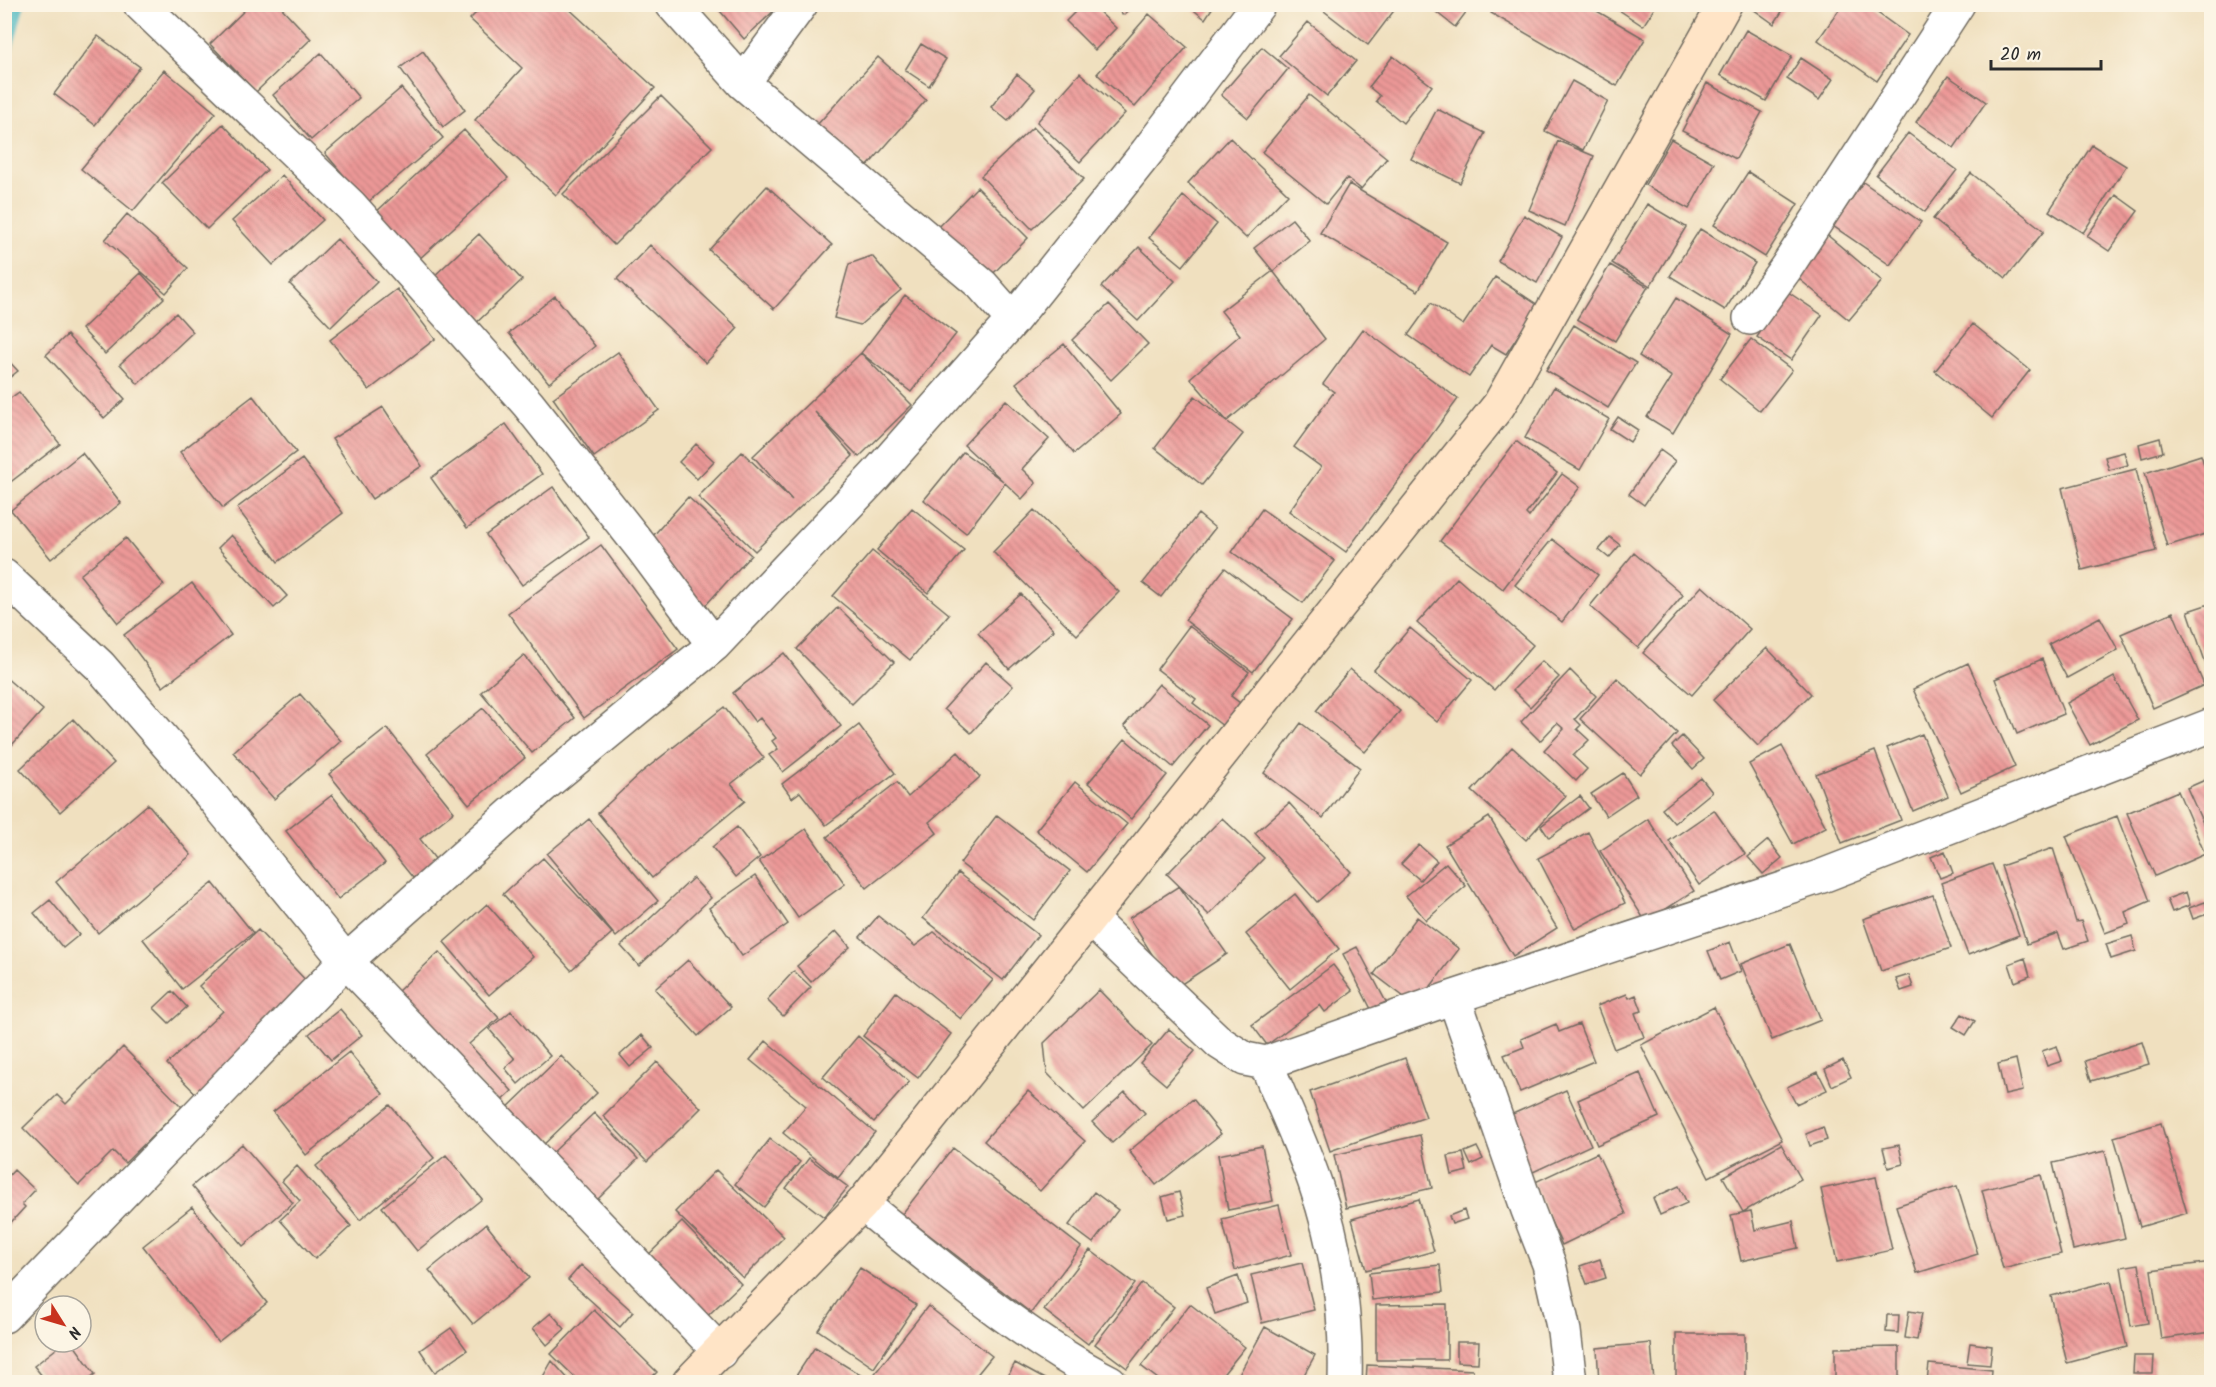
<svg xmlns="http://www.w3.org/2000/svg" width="2216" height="1387" font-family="Kalam,sans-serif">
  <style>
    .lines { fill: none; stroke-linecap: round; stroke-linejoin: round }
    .stream { stroke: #48b7c1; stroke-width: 10 }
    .building { fill: url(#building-back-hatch) }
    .street-casing { stroke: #706a5f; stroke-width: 36 }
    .secondary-casing { stroke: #706a5f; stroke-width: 36 }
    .street { stroke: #fff; stroke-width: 33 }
    .secondary { stroke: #ffe4c6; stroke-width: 33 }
  </style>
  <defs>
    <pattern id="building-back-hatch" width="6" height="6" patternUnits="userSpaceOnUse" patternTransform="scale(1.5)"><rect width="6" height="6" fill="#ed9998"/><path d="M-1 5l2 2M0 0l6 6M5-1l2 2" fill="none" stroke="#c07d7c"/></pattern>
  </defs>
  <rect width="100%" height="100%" fill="#fcf5e5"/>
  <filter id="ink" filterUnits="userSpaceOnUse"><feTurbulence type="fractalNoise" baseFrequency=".0167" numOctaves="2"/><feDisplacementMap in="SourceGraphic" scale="12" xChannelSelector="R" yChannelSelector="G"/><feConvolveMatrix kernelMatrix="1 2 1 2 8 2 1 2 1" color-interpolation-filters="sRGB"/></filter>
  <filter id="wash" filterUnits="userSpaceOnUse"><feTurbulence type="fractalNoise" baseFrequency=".008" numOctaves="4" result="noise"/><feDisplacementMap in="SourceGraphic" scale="24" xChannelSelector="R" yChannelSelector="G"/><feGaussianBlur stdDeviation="1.35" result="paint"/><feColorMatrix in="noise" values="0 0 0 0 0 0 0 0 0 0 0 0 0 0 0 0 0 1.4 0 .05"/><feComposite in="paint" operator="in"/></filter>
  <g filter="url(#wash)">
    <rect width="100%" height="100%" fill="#f0e0bf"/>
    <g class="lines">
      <!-- stream -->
      <path class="stream" d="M4,63L20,4"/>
    </g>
    <g id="blocks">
      <!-- building -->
      <path class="building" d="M251,4H278L311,39L256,92L210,44Z
        M714,4H781L744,39Z
        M1083,4H1091L1116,28L1095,50L1066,21Z
        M1114,4H1135L1123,15Z
        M1186,4H1215L1205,19Z
        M1315,4H1399L1368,45Z
        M1426,4H1458L1467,11L1455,27Z
        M1496,4H1585L1645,39L1617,86L1491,13Z
        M1610,4H1657L1643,26Z
        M1757,4H1787L1774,24L1753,9Z
        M1843,4H1865L1908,35L1877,81L1818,40Z
        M484,5H565L655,88L556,195L475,120L522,68L470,19Z
        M1149,14L1187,47L1135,107L1097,74Z
        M1308,22L1356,61L1327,96L1279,56Z
        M1746,30L1792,56L1766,101L1720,75Z
        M98,36L140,67L95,125L54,94Z
        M921,44L946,59L929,86L905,70Z
        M1262,47L1288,69L1248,118L1221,95Z
        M423,51L465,110L443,127L400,68Z
        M321,53L359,98L311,140L273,95Z
        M1393,56L1432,86L1403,123L1376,101L1380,96L1369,87Z
        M878,57L926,100L866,168L817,125Z
        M1801,58L1833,79L1819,100L1787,79Z
        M164,70L216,113L133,211L81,169Z
        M1080,73L1125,113L1080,162L1037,122Z
        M1017,74L1035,89L1008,121L991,107Z
        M1948,76L1986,102L1954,148L1916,122Z
        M1572,81L1608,101L1583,150L1545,131Z
        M1707,83L1762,112L1736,159L1682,131Z
        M401,88L443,138L367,203L325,153Z
        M1309,95L1387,158L1361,189L1347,178L1326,204L1262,152Z
        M661,96L712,147L614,245L563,194Z
        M1437,109L1485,133L1460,183L1411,159Z
        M223,124L267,170L207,229L162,183Z
        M1033,127L1084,179L1032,229L981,176Z
        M464,130L508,178L417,261L374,214Z
        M1908,133L1957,170L1925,212L1876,175Z
        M1230,138L1288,194L1246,238L1188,183Z
        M1671,139L1714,163L1689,209L1645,185Z
        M1558,141L1594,156L1565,226L1529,210Z
        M2092,145L2126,166L2083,233L2049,211Z
        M1748,172L1798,204L1765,257L1714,225Z
        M1971,173L2044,231L2006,278L1933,219Z
        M282,175L323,220L273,265L232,221Z
        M1863,182L1921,222L1890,265L1833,226Z
        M1349,184L1447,242L1418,291L1320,233Z
        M767,186L832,245L774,309L709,250Z
        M977,187L1028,238L982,285L930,235Z
        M2116,195L2138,211L2109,251L2087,236Z
        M1183,196L1217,224L1183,266L1149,238Z
        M1647,204L1686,227L1650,286L1612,263Z
        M127,214L188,268L166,293L105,240Z
        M1524,215L1562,237L1537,283L1498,261Z
        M1292,219L1310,241L1273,271L1254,248Z
        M1700,229L1755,263L1725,310L1670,276Z
        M479,234L522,280L474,325L431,279Z
        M1826,234L1882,281L1849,320L1793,274Z
        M337,239L377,282L331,327L290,284Z
        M650,245L738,328L706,363L617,279Z
        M1139,247L1175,281L1138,321L1101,287Z
        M872,256L901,290L860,325L834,318L849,264Z
        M1610,265L1648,287L1615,341L1577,319Z
        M1273,271L1325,339L1227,421L1190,378L1240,335L1221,311Z
        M141,273L164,298L105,354L82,329Z
        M1495,277L1538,305L1506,354L1491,345L1469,377L1408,335L1431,303L1463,325Z
        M397,289L435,339L369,390L330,340Z
        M1788,292L1822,315L1791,360L1757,337Z
        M905,295L956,334L911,392L861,353Z
        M555,296L595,346L549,383L509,333Z
        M1676,298L1732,334L1673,433L1647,417L1672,377L1639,356Z
        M1109,304L1148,344L1111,380L1072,340Z
        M176,313L193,332L138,384L120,364Z
        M1973,324L2030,370L1992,418L1935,371Z
        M1574,325L1636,363L1608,408L1546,370Z
        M1363,329L1458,399L1346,552L1289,511L1321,467L1294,447L1334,392L1323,384Z
        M67,335L125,399L104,418L46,355Z
        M1751,339L1792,370L1760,411L1720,379Z
        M1064,344L1121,414L1074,454L1016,383Z
        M618,352L659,410L594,457L553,398Z
        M861,353L912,405L859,457L815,412L853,456L755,551L698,497L742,452L792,500L753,456Z
        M4,356L18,371L4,382Z
        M1554,387L1609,419L1580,470L1525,438Z
        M19,392L60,444L4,487V403Z
        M253,396L296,452L223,508L180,452Z
        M1195,396L1243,434L1202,485L1155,448Z
        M1006,400L1049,439L1022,469L1036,483L1022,499L1005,483L966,533L924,500L963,452L1003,481L964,445Z
        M383,407L422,466L372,499L332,439Z
        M1618,417L1638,430L1630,442L1610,429Z
        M506,424L542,474L467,528L431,478Z
        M2160,438L2163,452L2142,458L2139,444Z
        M1516,441L1557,473L1526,514L1529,517L1562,474L1580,487L1503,589L1440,541Z
        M696,444L714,461L697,479L679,462Z
        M1660,450L1675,461L1644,505L1629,494Z
        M2124,452L2128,465L2109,470L2105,457Z
        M82,453L121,503L51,559L11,510Z
        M2201,455L2212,489V532L2167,546L2145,473Z
        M302,459L343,513L278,562L237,508Z
        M2136,469L2156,551L2082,570L2062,488Z
        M553,487L589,537L522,585L486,535Z
        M688,497L751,555L705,606L642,548Z
        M912,508L964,550L928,593L877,550Z
        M1262,509L1335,561L1303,603L1232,552Z
        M1034,510L1119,592L1077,635L993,552Z
        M1198,514L1215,528L1161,597L1143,583Z
        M231,535L287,596L274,608L218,548Z
        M1610,537L1620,545L1609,558L1599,550Z
        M126,538L164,585L118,623L80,575Z
        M1552,539L1598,575L1562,622L1515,585Z
        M601,545L678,649L584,718L508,613Z
        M872,551L949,614L910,660L833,596Z
        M1634,553L1683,595L1638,648L1590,606Z
        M1225,568L1293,619L1253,672L1185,620Z
        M1457,578L1533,645L1494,690L1417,623Z
        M192,583L231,635L163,687L124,635Z
        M1702,586L1750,629L1692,695L1643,653Z
        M1021,594L1054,630L1009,669L978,633Z
        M2212,603V679H2211L2188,611Z
        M838,607L894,662L852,704L797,649Z
        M2173,612L2204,685L2153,708L2121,634Z
        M2100,617L2118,650L2067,678L2049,644Z
        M1189,626L1249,672L1231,696L1240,703L1223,726L1193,703L1196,699L1157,669Z
        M1410,628L1472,680L1437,722L1374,670Z
        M1767,648L1811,694L1758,746L1713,700Z
        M784,653L841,726L783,772L769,755L778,749L772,741L776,738L760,718L755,722L733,693Z
        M524,655L575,718L532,753L481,692Z
        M2042,659L2064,714L2017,734L1995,679Z
        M1542,661L1559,677L1530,707L1513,690Z
        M986,662L1013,686L971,733L944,709Z
        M1968,663L2015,767L1961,792L1913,689Z
        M1350,669L1400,711L1365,752L1316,711Z
        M1570,670L1596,696L1575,719L1581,725L1577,729L1589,740L1573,756L1587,769L1576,781L1544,750L1564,729L1557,723L1540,741L1521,722Z
        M4,676L43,710L4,754Z
        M2114,677L2138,720L2090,745L2067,703Z
        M1617,678L1677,733L1640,774L1580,719Z
        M1159,684L1208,725L1173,767L1124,726Z
        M300,694L341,741L274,799L233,752Z
        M724,707L764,758L731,784L745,801L652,878L598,813L642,772Z
        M483,708L525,758L469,804L427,754Z
        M73,719L114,763L60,812L20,769Z
        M1301,723L1360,768L1323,818L1264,773Z
        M859,725L895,773L826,825L800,792L792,798L782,784Z
        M387,728L454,812L420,839L436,860L413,878L329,774Z
        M1922,734L1948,796L1913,811L1887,748Z
        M1682,736L1704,759L1693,769L1672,746Z
        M1125,739L1167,775L1131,819L1088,783Z
        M1782,746L1826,827L1793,844L1749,764Z
        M1512,747L1566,796L1526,840L1472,791Z
        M1875,751L1901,820L1842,843L1816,774Z
        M958,752L980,777L929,822L937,833L867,888L827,837L897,782L908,797Z
        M1623,773L1637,795L1606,816L1591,794Z
        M2212,777V843L2187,788Z
        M1701,778L1712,792L1674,823L1662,809Z
        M1075,782L1127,824L1087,872L1036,830Z
        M2178,791L2205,854L2155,876L2127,813Z
        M332,795L385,863L338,899L286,831Z
        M1580,796L1589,808L1549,838L1541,826Z
        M1289,803L1351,872L1317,902L1255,833Z
        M148,804L191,855L98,933L56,882Z
        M1714,810L1745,854L1699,885L1669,841Z
        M997,815L1070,871L1033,920L960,863Z
        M2117,816L2150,901L2125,912L2129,924L2105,933L2066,836Z
        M1489,817L1557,928L1513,956L1445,845Z
        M1222,818L1264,858L1209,915L1167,874Z
        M589,819L658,901L616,937L547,854Z
        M1648,819L1694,891L1646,922L1600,851Z
        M737,827L760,857L736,877L712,847Z
        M806,829L845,884L798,918L759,861Z
        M1588,832L1625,903L1575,929L1538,858Z
        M1768,840L1782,858L1763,874L1748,857Z
        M1419,845L1437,861L1420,880L1401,864Z
        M2053,848L2076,922L2081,921L2088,941L2064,949L2058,933L2027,944L2001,866Z
        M1945,851L1953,873L1940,878L1931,857Z
        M543,858L612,933L571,970L503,894Z
        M1446,863L1466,886L1426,920L1406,896Z
        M1992,864L2019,935L1968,955L1941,883Z
        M958,873L1038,935L1003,980L923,918Z
        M755,876L788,924L742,956L709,908Z
        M693,878L711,898L639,966L621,946Z
        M213,883L253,933L182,989L143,939Z
        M1179,886L1227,954L1174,989L1129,918Z
        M2186,892L2190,905L2172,912L2167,899Z
        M1295,894L1339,949L1290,989L1246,934Z
        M1933,895L1951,948L1881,971L1863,919Z
        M50,900L79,935L63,948L34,913Z
        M2205,902L2210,913L2193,919L2189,908Z
        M487,904L533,957L489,995L444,942Z
        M878,916L915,946L934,932L993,980L961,1019L860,937Z
        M1417,917L1459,949L1416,1006L1374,974Z
        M258,930L313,988L199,1097L167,1064L223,1011L199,986Z
        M836,931L850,947L811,982L797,966Z
        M2132,936L2136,951L2111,959L2106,944Z
        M1730,942L1741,971L1720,980L1708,951Z
        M1790,944L1821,1020L1772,1040L1741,964Z
        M1357,947L1386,1002L1371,1009L1343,954Z
        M439,952L499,1018L469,1044L512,1091L498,1104L396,993Z
        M2025,958L2030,976L2015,982L2009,964Z
        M688,960L731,1007L698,1036L655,989Z
        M1333,965L1353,991L1325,1012L1320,1005L1267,1045L1252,1025Z
        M794,971L811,987L783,1016L767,1000Z
        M1909,975L1913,987L1901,991L1896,979Z
        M1099,990L1152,1045L1084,1111L1047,1073L1044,1043Z
        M172,991L187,1007L169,1023L154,1008Z
        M896,992L951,1034L918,1078L863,1036Z
        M1627,994L1629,998L1636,995L1642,1011L1635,1013L1644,1037L1614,1049L1597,1006Z
        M1714,1007L1782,1140L1709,1177L1641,1045Z
        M340,1009L362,1035L331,1060L309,1034Z
        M511,1011L550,1056L518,1084L505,1068L515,1059L489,1029Z
        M1962,1014L1975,1021L1966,1035L1953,1027Z
        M1556,1024L1559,1032L1579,1024L1594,1061L1520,1092L1504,1055L1524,1047L1521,1039Z
        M1169,1029L1195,1051L1166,1085L1140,1063Z
        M642,1035L653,1048L630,1067L620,1055Z
        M858,1036L909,1082L874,1122L823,1077Z
        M766,1041L875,1132L838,1178L783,1133L806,1106L750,1060Z
        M2142,1042L2149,1064L2091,1081L2085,1061Z
        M2057,1046L2062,1061L2047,1066L2042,1051Z
        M123,1047L182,1107L125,1163L113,1151L79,1185L23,1128L57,1095L66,1104Z
        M349,1052L383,1094L306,1155L273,1112Z
        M561,1056L597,1093L539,1149L503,1112Z
        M1405,1058L1426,1117L1330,1151L1310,1092Z
        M2016,1059L2023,1091L2005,1095L1998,1064Z
        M1843,1060L1851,1077L1832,1086L1825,1069Z
        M657,1062L701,1108L647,1162L603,1116Z
        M1818,1072L1827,1090L1796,1104L1787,1087Z
        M1640,1073L1659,1117L1597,1145L1578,1100Z
        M1566,1090L1591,1145L1531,1173L1506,1117Z
        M1028,1091L1085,1141L1040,1191L984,1141Z
        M1125,1092L1145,1113L1112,1143L1092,1122Z
        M1193,1099L1221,1134L1156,1185L1129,1151Z
        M390,1105L434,1158L360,1220L316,1166Z
        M594,1113L638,1159L591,1206L545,1160Z
        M2161,1123L2187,1213L2140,1227L2114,1137Z
        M1823,1127L1827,1140L1810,1146L1806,1134Z
        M1420,1135L1432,1188L1346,1208L1334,1155Z
        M770,1139L800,1162L764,1207L735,1184Z
        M242,1144L293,1203L243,1246L192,1186Z
        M1781,1144L1801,1179L1743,1212L1723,1177Z
        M1899,1145L1903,1164L1888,1168L1883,1148Z
        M1262,1146L1273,1201L1228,1210L1218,1155Z
        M1477,1147L1483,1159L1471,1165L1465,1152Z
        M953,1148L1081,1247L1031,1313L902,1214Z
        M2105,1151L2125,1238L2073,1250L2053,1163Z
        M1463,1153L1467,1171L1452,1175L1448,1156Z
        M1597,1153L1626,1214L1562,1245L1533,1183Z
        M446,1155L482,1199L417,1251L382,1207Z
        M809,1158L848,1187L824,1217L786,1188Z
        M297,1166L351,1226L315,1259L280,1220L300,1201L282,1181Z
        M14,1170L35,1190L22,1204L25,1207L4,1230V1181Z
        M716,1170L784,1237L743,1278L675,1212Z
        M2041,1175L2061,1254L2003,1269L1982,1190Z
        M1876,1177L1892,1250L1837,1262L1821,1189Z
        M1679,1186L1687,1203L1660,1215L1653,1198Z
        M1957,1186L1978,1254L1917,1273L1896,1206Z
        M1094,1192L1118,1210L1093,1243L1069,1225Z
        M1179,1192L1185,1215L1168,1219L1162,1197Z
        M1419,1199L1434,1251L1366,1270L1352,1219Z
        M1279,1205L1291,1255L1235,1270L1222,1219Z
        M192,1207L267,1303L218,1342L143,1246Z
        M1464,1210L1467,1219L1452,1224L1449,1216Z
        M1751,1211L1755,1230L1793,1221L1798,1248L1741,1261L1731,1215Z
        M682,1222L741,1284L699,1324L640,1263Z
        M486,1224L529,1278L473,1324L429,1270Z
        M1090,1250L1135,1284L1088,1344L1044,1310Z
        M1600,1259L1606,1278L1587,1284L1580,1266Z
        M2212,1262V1332L2161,1339L2151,1270Z
        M1302,1263L1314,1310L1262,1323L1251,1275Z
        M2139,1264L2148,1323L2131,1326L2121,1267Z
        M581,1265L633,1312L620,1327L568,1280Z
        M1440,1265L1443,1292L1372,1300L1369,1273Z
        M860,1268L916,1305L874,1368L818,1330Z
        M1238,1276L1247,1303L1215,1314L1206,1288Z
        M2111,1281L2127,1347L2067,1363L2051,1296Z
        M1142,1283L1174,1307L1127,1368L1095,1344Z
        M1190,1304L1245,1347L1217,1382H1162L1141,1366Z
        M1447,1304V1360H1376V1305Z
        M928,1306L992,1356L971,1382H879L872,1377Z
        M594,1310L657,1372L647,1382H580L551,1354Z
        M1909,1311L1922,1313L1917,1340L1905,1338Z
        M551,1313L565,1329L547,1345L533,1328Z
        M1887,1315H1899L1898,1333L1886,1332Z
        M1265,1327L1315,1355L1300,1382H1235Z
        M451,1328L467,1350L435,1372L420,1350Z
        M1676,1334H1745V1382H1676Z
        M65,1342H72L95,1374L84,1382H47L34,1366Z
        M1457,1342H1479L1478,1363L1457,1362Z
        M1651,1343L1654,1382H1599L1597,1348Z
        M1970,1343L1992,1346L1990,1365L1967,1363Z
        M815,1347L872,1382H792Z
        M1899,1347V1382H1835V1348Z
        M2134,1356H2154L2153,1373H2133Z
        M552,1361L571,1382H540Z
        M1015,1363L1050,1382H1005Z
        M1929,1364L1992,1370L1991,1382H1927Z
        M1367,1365L1473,1370L1472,1382H1366Z"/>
    </g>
  </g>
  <g filter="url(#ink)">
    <use href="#blocks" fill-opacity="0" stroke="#706a5f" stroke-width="1.5"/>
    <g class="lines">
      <!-- street casing -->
      <g class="street-casing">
        <path id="street" d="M140,4L351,206L528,404L642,548L714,645
          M672,4L743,83L982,285L1013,320
          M743,83L801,4
          M1750,318L1786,268L1958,4
          M4,576L100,666L210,794L346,961L720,1352
          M1090,919L1220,1043L1245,1059L1266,1063L1454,997L1822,876L2212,725
          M1454,997L1528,1210L1549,1264L1564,1331L1570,1382
          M1266,1063C1282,1103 1301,1142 1315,1183C1337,1246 1347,1316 1345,1382
          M862,1204C942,1267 1019,1335 1110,1382
          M4,1316L346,961L544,785L714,645L875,476L1013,320L1147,152L1259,4"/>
      </g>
      <!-- secondary casing -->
      <g class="secondary-casing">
        <path id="secondary" d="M689,1382L862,1204L1499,405L1725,4"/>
      </g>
      <!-- street -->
      <use href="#street" class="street"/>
      <!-- secondary -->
      <use href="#secondary" class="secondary"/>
    </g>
  </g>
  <!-- margin -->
  <rect width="2216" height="1387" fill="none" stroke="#fcf5e5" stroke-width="24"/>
  <!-- north arrow -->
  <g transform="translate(63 1324) rotate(127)"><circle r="28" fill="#fcf5e5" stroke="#a8a49b" stroke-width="1.5"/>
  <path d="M0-4.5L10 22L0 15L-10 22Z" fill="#c8321e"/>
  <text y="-9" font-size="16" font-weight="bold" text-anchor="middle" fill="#2b2b2b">N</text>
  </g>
  <!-- scale -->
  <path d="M1991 60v9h110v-9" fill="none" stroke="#2b2b2b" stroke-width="3"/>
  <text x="2000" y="60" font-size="18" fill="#2b2b2b" stroke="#fcf5e5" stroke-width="4.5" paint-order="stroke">20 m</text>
</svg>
